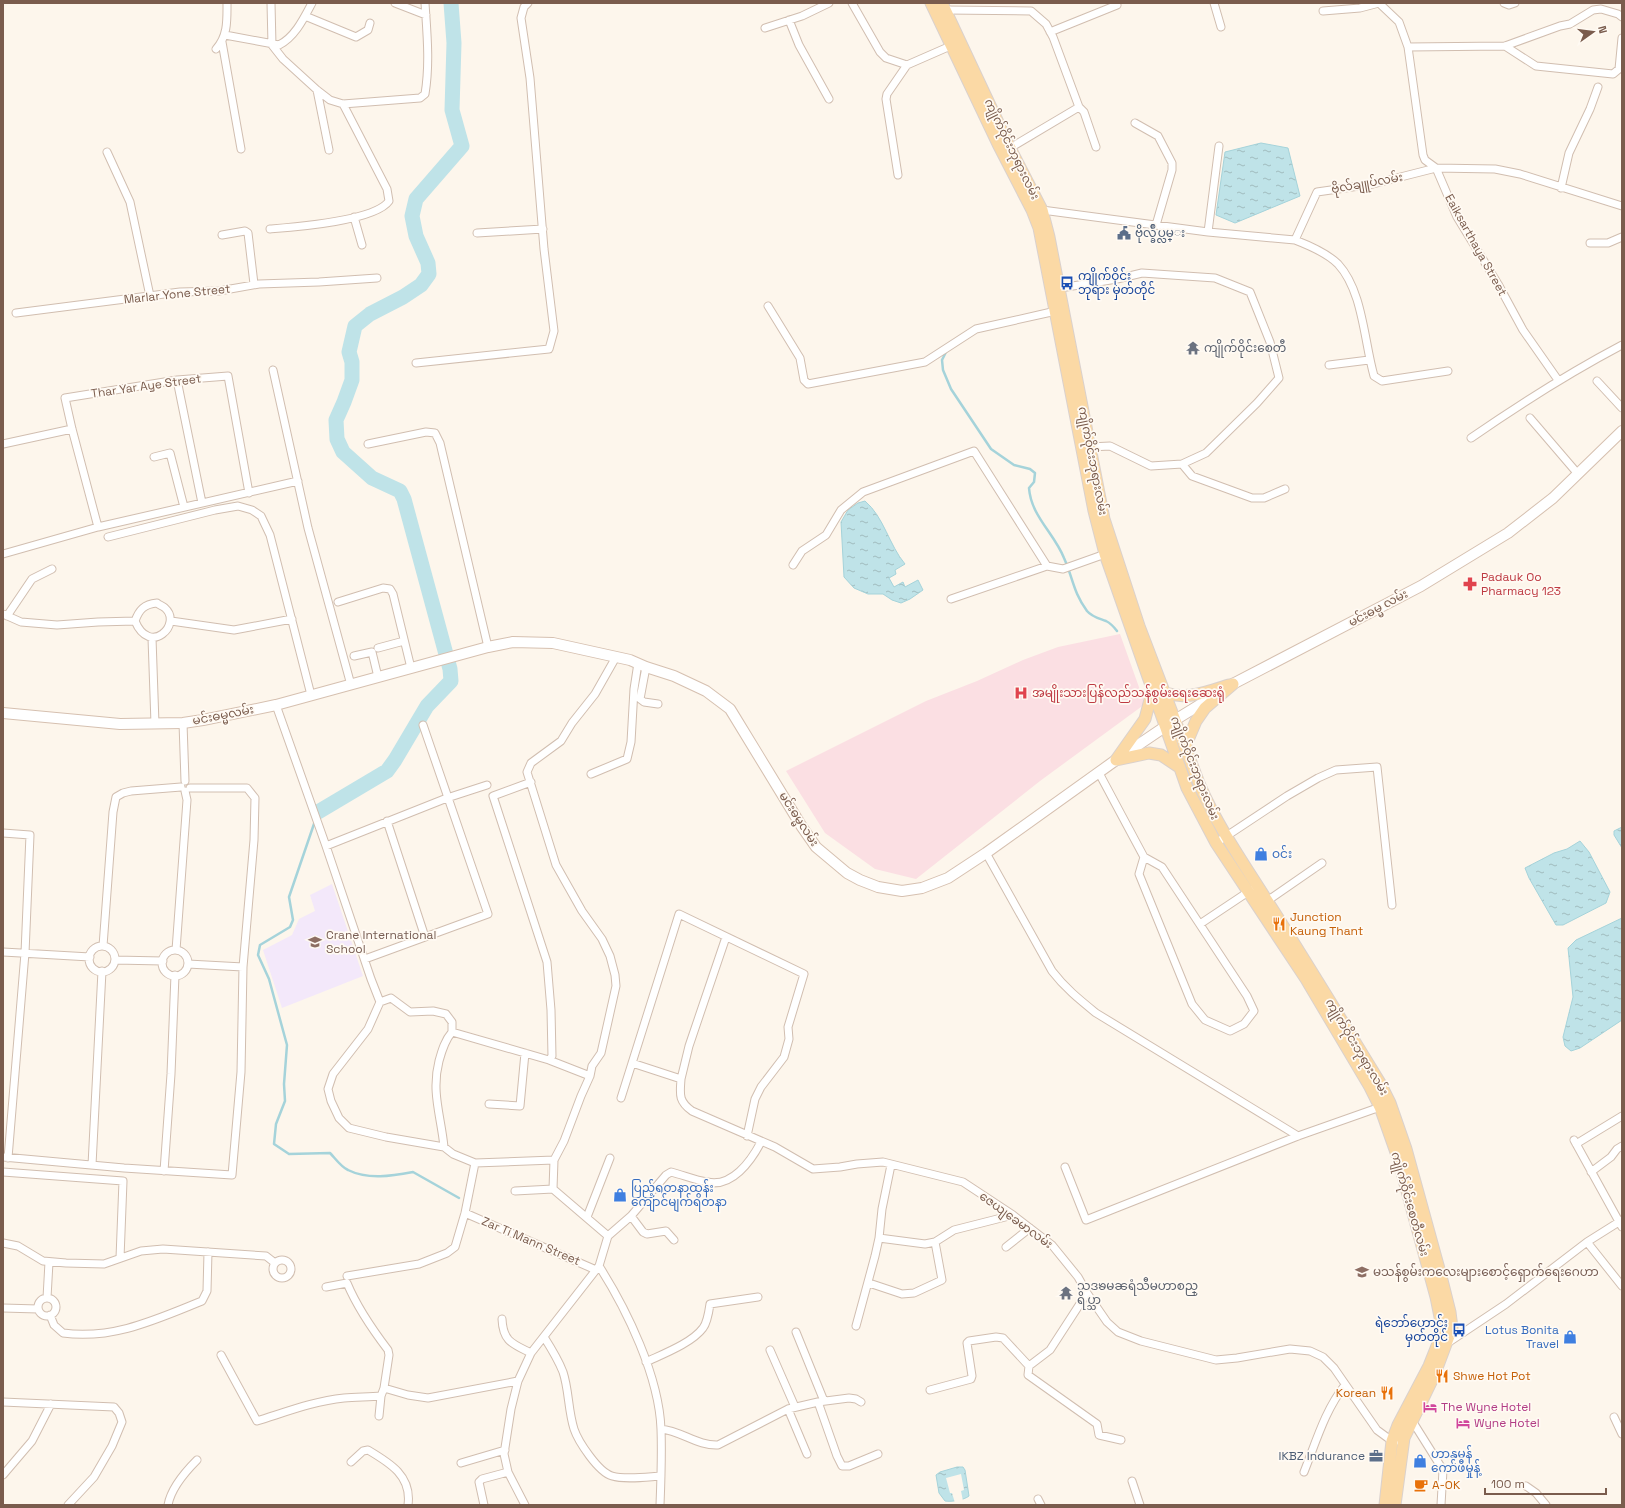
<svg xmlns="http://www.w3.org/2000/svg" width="1625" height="1508" font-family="'Space Grotesk','Noto Sans Myanmar',sans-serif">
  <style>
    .education { fill: #f3e8fa }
    .medical { fill: #fbdfe3 }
    .water { fill: url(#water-ripples); stroke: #a5d3da }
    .pier { fill: #fdf6ec }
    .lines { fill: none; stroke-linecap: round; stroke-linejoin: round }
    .stream { stroke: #a5d3da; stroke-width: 2.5 }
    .river { stroke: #bfe3e8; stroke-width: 15 }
    .street-casing { stroke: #d1beb0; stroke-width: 9 }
    .secondary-casing { stroke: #d6c0b0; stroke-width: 12 }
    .primary-casing { stroke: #dad1cd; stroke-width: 13 }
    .street { stroke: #fff; stroke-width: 7 }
    .secondary { stroke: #fff; stroke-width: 10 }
    .primary { stroke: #fbd9a5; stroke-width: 11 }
    .labels { text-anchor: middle; stroke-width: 3.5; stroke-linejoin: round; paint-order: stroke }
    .street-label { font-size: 12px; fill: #7a5c4d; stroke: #fffaf3 }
    .service-label { font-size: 12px; fill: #4e5e75; stroke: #fffaf3; text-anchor: start }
    .transit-label { font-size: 12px; fill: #164399; stroke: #fffaf3; text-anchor: start }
    .worship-label { font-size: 12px; fill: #5b616d; stroke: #fffaf3; text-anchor: start }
    .health-label { font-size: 12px; fill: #be3a42; stroke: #fffaf3; text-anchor: start }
    .shop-label { font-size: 12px; fill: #366cbe; stroke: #fffaf3; text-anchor: start }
    .food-label { font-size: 12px; fill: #c56008; stroke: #fffaf3; text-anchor: start }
    .education-label { font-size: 12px; fill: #785e54; stroke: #fffaf3; text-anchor: start }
    .hotel-label { font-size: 12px; fill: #b23c85; stroke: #fffaf3; text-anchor: start }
  </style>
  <defs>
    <pattern id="water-ripples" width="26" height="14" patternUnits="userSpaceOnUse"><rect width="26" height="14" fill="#bfe3e8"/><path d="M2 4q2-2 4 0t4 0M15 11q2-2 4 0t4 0" fill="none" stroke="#a0bbbe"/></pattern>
  </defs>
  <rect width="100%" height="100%" fill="#fdf6ec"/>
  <!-- education -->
  <path class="education" d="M332,884L363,976L282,1008L263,950L292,935L299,919L315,911L310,895Z"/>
  <!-- medical -->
  <path class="medical" d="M1120,634L1145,704L1040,781L916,879L875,869L825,833L786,771L926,701L977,681L1023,660L1058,647Z"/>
  <!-- water -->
  <path class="water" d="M1261,143L1288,148L1300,196L1235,223L1216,215L1225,152Z
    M865,501C884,517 889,545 905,564L895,570L896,574L889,578L894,587L903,582L905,587L918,580L923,590L910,599L901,603L892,600L883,594H868L854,588L844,577L841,522L848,510L858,503Z
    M1622,827V848L1614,835V831Z
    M1580,841L1589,852L1610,892L1606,903L1563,925H1556L1529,878L1525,868L1554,853L1567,849Z
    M1622,918V1020L1580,1048L1571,1051L1565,1046L1563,1037L1573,997L1568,948L1576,940Z
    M957,1467H963L965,1470L969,1496C964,1500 952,1502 945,1501L939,1493L936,1475L940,1472Z"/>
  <!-- pier -->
  <path class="pier" d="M961,1474L964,1490L961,1491L963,1501L955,1503L952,1493H950L946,1478Z"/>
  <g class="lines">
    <!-- stream -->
    <path class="stream" d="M946,352L942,360L943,370L951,389L991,449L1014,465L1030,469L1035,473L1034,482L1029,488C1031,516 1054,533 1064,558C1073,578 1073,592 1087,611C1092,617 1098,618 1106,621C1110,623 1114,627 1117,631
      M315,821L289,897L293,920L290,927L260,945L258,955L269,979L287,1045L284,1084L285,1101L276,1124L274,1144L289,1154L330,1153C335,1158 341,1167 348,1170C368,1180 392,1176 413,1172L459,1198"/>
    <!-- river -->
    <path class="river" d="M318,812L387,771L395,760L427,706L451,681L450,669L404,499L400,491L372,478L343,452L337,439L336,420L344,402L352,380V362L349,352L355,326L370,314L403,297L421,285L429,274L428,263L416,236L412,216L416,199L462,146L452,110L454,43L451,3"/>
    <!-- street casing -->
    <g class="street-casing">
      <path id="street" d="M271,3L272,45L283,59L317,90L330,100L343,104L420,98L425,94C430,63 427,34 425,3
        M395,3L426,15
        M852,3L880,52L886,58L907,65
        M1214,3L1221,27
        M1504,3L1509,5L1515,3
        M946,10L1031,11L1046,24L1053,37L1079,107L1084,112L1096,147
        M1323,11L1360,8L1379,3L1399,22L1408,47L1423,155L1425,160L1436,168L1457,217L1498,284L1523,330L1558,380
        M305,16L356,37L368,30L370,23
        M789,20L799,45L829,99
        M765,28L802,16L829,3
        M1050,32L1117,5
        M225,35L279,45C295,37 304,18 312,3
        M222,42L241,149
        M1505,46L1536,66L1613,74L1619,69L1622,38
        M1408,47L1505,46L1560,26L1570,24L1593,10L1601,9L1618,14L1622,17
        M216,49C228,36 227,20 227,3
        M317,90L329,150
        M1135,123L1158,136L1172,163V170L1156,225
        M1010,148L1079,107
        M107,152L130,202L150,296
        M898,175L886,99L887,94L907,65L955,44
        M1561,188L1569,153L1590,109L1598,87
        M1042,210L1208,232L1295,240L1317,192L1373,184L1436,168L1495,169L1520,174L1622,206
        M354,217L362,245
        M270,229C295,227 375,221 389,201L387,189L343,104
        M1208,232L1219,146
        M477,233L543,229
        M222,235L245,231L248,233L254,284
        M1295,240C1308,245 1328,254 1338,264C1363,291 1364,341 1374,376L1382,381L1448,371
        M1590,243H1608L1622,237
        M1060,288L1117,279L1142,273L1215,278L1250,292L1270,342L1279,378L1257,403L1206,453L1182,464L1151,466L1110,446L1090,447
        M768,306L800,358L804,380L808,384L925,362L976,329L1056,311
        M16,313L180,292L219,291L259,284L319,282L377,278
        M416,363L549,349L554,331L544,249L530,78L521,18L524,7L528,3
        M1329,365L1369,360
        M273,370L308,528L351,685
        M177,380L202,503
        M1597,381L1622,408
        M1530,418L1578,474
        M1471,438C1520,404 1569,373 1622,345
        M3,444L72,429
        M368,444L426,432L435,433L440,443L488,647
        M154,457L170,453L184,507
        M1182,464L1192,476L1252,498H1264L1285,489
        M98,527L72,429L65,398L177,380L228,376L249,493
        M108,537L215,510L238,506L252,510L261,516L270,535L311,695
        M3,554L98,527L298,481
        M793,565L802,551L826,535L841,510L863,492L974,451L1047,566
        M951,599L1047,566L1063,569L1108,553
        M338,602L383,588L390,589L393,594L411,668
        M157,603C159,605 163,606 165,608C183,624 150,657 135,621C139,610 144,604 157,603Z
        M3,614L21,622L57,625L98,622L135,621
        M7,616L32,579L52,569
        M171,621L234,630L292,619
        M152,638L155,724
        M378,648L404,641
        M354,656L372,652L378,677
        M646,667L640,699L644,702L658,704
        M276,705L326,846L371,979L380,1002L368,1029L333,1074L328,1089L331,1101L339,1118L349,1128L386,1137L444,1147L453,1154L475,1163L554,1160
        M183,723L185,781
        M1099,773L1144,857L1162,867L1247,996L1254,1011L1244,1024L1230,1031L1205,1020L1192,1004L1139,874L1144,857
        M591,774L627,759L631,742L634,689L638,663
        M387,821L425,937
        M3,833L30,835L25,953L8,1158
        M1216,843L1287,796L1318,778L1336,770L1377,767L1392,905
        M326,846L447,798L487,785
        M986,853L1052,971C1065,988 1080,1000 1096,1013L1298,1136
        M1267,901L1322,863
        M1200,924L1251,890
        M103,946L113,812L116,797L123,793L131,791L181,787
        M89 959a13 13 0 1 1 26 0a13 13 0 1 1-26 0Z
        M176,950L187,800L185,791
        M162 963a13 13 0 1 1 26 0a13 13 0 1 1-26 0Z
        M3,952L90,957
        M365,959L488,914L423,725
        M115,960L163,961
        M188,964L243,967L254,840L255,798L247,788H190
        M380,1002L391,998L410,1012L433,1011L446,1014L452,1022V1032C445,1040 442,1050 439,1061C431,1092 441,1116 444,1147
        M452,1032L549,1060L552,1056L551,1010L547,962L493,796L531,782
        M549,1060L590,1076
        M632,1063L681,1079C680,1094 678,1101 692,1111L775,1147L813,1169L840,1167L857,1164L883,1162L963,1182L1013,1215L1052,1245L1078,1277L1087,1293L1107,1322L1118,1332L1141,1341L1216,1360L1237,1358L1290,1349L1310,1351L1323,1357L1334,1368L1377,1430L1392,1441L1395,1442
        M681,1079L689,1046L726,937
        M621,1098L679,914L804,974L788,1027L789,1039L784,1057L761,1087L755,1099L747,1136
        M489,1104L520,1106L525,1053
        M1574,1140L1622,1227
        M1576,1144L1622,1116
        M3,1157L124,1168L232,1175L241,1072L243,967
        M92,1165L102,971
        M1065,1167L1086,1220L1298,1136L1383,1106
        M164,1171L171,1074L175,975
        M3,1172L123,1181L120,1258
        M1591,1172L1611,1157L1617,1149L1622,1146
        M515,1191L553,1189
        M465,1213L596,1270
        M631,1216L643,1232L647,1234L666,1231L674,1240
        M587,1217L610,1158
        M608,1236L553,1189L554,1160L564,1141L581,1096L590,1076L592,1066L601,1053L616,986L615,975L610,956L602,939L582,911L556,865L527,772L531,763L561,741L572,723L595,694L616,657
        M879,1238L925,1244L935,1242L954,1230L1013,1215
        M1587,1242L1622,1286
        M3,1243L18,1246L43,1261L66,1263L104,1264L141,1251L163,1249L266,1256L275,1263
        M1006,1247L1030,1228
        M273 1269a9 9 0 1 1 18 0a9 9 0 1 1-18 0Z
        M599,1266C627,1310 659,1376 661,1429C662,1454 661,1480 660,1505
        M347,1276L419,1264L447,1253L455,1247L465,1213L475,1163
        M869,1283L902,1294L914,1293L940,1281L942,1280L935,1242
        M326,1287L347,1283C357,1307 372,1329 388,1350L389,1355L384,1388
        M1087,1293L1050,1350L1029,1366L1028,1375L1097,1424L1099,1435L1121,1440
        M47,1298L49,1262
        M38 1307a9 9 0 1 1 18 0a9 9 0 1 1-18 0Z
        M3,1308L38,1309
        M50,1315L54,1325L63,1333C113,1340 157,1319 202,1301L207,1291L208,1252
        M502,1319C503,1342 513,1344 531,1353
        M856,1326L875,1256L879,1238L882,1209L891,1165
        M796,1332L824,1401
        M544,1337C551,1348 558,1359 563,1372C569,1390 568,1410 574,1429C578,1441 598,1472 612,1476C625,1480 646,1477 661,1476
        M1446,1344L1506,1304L1587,1242L1622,1220
        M770,1350L795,1407
        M221,1355L257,1421C286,1412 314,1401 344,1398C356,1397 369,1397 381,1396L379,1416
        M646,1362C663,1354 692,1343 703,1328C707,1323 709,1311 710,1304L758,1297
        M930,1390L971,1379L972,1376L967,1343L969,1341L996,1337L1003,1338L1029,1366
        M381,1396L384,1388L408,1395L428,1398L518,1381
        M3,1402L114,1407L119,1413L122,1422L112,1446L94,1477L68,1505
        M818,1402L837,1456L842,1466H849L878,1454
        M788,1409L807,1454
        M1614,1417L1622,1434
        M1411,1419L1443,1470L1441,1505
        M661,1429C681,1431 698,1446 718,1445L788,1409L818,1402L849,1398L856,1399L861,1402
        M351,1462L363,1451L368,1450C390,1463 412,1476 408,1505
        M461,1463L505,1450
        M1304,1472C1316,1442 1325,1410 1345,1385
        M3,1475L32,1441L51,1404
        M1132,1481L1140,1505
        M1526,1486L1536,1493L1546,1505
        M1038,1499L1041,1505
        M168,1505C171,1488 185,1472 197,1460
        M484,1505L479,1482L482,1479L508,1472
        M525,1505L508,1472L504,1454L511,1409L518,1381L531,1353L599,1266L608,1236L631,1216L666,1175L671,1172C683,1175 695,1180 707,1182C732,1188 751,1161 761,1142"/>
    </g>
    <!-- secondary casing -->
    <g class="secondary-casing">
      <path id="secondary" d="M1227,687L1421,586L1508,533L1553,498L1622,431
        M3,713L120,724L183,723L203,720L276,705L488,647L513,642L553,643L630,660L646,667L674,676L706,691L730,709L802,827L816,847L847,873L860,880L878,887L902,891L922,888L948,878L986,853L1116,760L1175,720L1214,696"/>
    </g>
    <!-- primary casing -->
    <g class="primary-casing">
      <path id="primary" d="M931,3L998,144L1032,210L1039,228L1094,511L1105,554L1187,788L1216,843L1306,979L1370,1087L1380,1107L1398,1158L1436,1297L1440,1317V1335L1437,1346L1429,1366L1398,1425L1392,1441L1385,1505
        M942,3L1010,148L1042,210L1049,237L1104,519L1139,626L1200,786C1219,829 1246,867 1271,907C1308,965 1344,1024 1380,1083L1390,1103L1406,1149L1441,1276L1450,1312L1452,1328L1434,1376L1404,1438L1395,1505
        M1165,693C1187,700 1207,692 1229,685
        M1185,747L1196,721L1205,708L1233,684
        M1116,760L1145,719L1152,692
        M1116,760L1149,753L1161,755L1179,767"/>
    </g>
    <!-- street -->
    <use href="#street" class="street"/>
    <!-- secondary -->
    <use href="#secondary" class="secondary"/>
    <!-- primary -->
    <use href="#primary" class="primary"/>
  </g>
  <!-- icons -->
  <defs>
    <g id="civic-bare" transform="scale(1.08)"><path d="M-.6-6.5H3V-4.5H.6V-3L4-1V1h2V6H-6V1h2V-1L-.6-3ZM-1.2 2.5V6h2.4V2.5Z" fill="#5c6f8a" stroke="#fffaf3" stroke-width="2.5" paint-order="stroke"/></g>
    <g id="bus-bare" transform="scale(1.08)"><path d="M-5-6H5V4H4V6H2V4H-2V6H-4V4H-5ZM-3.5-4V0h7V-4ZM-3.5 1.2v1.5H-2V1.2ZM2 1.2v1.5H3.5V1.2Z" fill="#1a4fb4" stroke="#fffaf3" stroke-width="2.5" paint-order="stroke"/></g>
    <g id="temple-bare" transform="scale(1.08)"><path d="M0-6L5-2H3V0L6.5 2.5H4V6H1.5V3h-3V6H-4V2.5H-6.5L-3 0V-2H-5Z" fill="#6b7280" stroke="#fffaf3" stroke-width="2.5" paint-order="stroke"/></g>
    <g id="pharmacy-bare" transform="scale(1.08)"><path d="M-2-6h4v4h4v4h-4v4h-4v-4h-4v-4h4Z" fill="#e0444e" stroke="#fffaf3" stroke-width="2.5" paint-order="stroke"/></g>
    <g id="hospital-bare" transform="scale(1.08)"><path d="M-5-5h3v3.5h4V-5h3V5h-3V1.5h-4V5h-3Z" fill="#e0444e" stroke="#fffaf3" stroke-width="2.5" paint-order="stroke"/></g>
    <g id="shop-bare" transform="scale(1.08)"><path d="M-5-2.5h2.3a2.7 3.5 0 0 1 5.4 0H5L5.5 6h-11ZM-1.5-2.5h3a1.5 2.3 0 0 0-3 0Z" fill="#3f7fe0" stroke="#fffaf3" stroke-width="2.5" paint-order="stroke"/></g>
    <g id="restaurant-bare" transform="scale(1.08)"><path d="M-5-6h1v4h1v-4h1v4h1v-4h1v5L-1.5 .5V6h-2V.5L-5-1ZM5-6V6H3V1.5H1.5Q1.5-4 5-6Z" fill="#e8710a" stroke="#fffaf3" stroke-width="2.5" paint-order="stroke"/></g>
    <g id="school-bare" transform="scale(1.08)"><path d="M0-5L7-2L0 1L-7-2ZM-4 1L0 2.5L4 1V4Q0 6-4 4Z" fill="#8d6e63" stroke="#fffaf3" stroke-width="2.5" paint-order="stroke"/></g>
    <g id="hotel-bare" transform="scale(1.08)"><path d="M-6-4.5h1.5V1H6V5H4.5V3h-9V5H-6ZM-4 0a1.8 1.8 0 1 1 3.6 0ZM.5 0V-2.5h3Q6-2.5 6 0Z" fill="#d1479c" stroke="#fffaf3" stroke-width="2.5" paint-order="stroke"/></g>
    <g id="office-bare" transform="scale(1.08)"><path d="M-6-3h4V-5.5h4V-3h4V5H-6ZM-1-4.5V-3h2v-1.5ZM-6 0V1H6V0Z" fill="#5c6f8a" stroke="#fffaf3" stroke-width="2.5" paint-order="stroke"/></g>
    <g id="cafe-bare" transform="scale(1.08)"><path d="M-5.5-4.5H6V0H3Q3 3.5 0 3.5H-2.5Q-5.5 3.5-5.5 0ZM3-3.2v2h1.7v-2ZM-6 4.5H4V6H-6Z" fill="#e8710a" stroke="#fffaf3" stroke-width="2.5" paint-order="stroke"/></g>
  </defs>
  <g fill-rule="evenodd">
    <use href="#civic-bare" x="1124" y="233"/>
    <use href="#bus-bare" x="1067" y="283"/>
    <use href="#temple-bare" x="1193" y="348"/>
    <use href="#pharmacy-bare" x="1470" y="584"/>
    <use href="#hospital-bare" x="1021" y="693"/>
    <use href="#shop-bare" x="1261" y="854"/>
    <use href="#restaurant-bare" x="1279" y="924"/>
    <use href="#school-bare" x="315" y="942"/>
    <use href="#shop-bare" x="620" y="1195"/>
    <use href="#school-bare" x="1362" y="1272"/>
    <use href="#temple-bare" x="1066" y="1293"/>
    <use href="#bus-bare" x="1459" y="1330"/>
    <use href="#shop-bare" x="1570" y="1337"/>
    <use href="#restaurant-bare" x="1442" y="1376"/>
    <use href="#restaurant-bare" x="1387" y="1393"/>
    <use href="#hotel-bare" x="1430" y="1407"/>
    <use href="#hotel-bare" x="1463" y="1423"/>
    <use href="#office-bare" x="1376" y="1456"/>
    <use href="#shop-bare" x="1420" y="1461"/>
    <use href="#cafe-bare" x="1421" y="1485"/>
  </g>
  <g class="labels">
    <!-- street labels -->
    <g class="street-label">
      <text transform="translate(1012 149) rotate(64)" y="4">ကျိုက်ဝိုင်းဘုရားလမ်း</text>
      <text transform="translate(1367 183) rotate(-10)" y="4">ဗိုလ်ချူပ်လမ်း</text>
      <text transform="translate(1476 245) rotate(61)" y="4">Eaiksarthaya Street</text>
      <text transform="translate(177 294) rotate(-6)" y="4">Marlar Yone Street</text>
      <text transform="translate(146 386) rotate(-8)" y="4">Thar Yar Aye Street</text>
      <text transform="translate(1093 461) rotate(79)" y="4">ကျိုက်ဝိုင်းဘုရားလမ်း</text>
      <text transform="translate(1378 608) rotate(-28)" y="4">မင်းဓမ္မ လမ်း</text>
      <text transform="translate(223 715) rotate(-11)" y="4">မင်းဓမ္မလမ်း</text>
      <text transform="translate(1195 768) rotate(68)" y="4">ကျိုက်ဝိုင်းဘုရားလမ်း</text>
      <text transform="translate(799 819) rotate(57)" y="4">မင်းဓမ္မလမ်း</text>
      <text transform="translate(1357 1047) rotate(59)" y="4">ကျိုက်ဝိုင်းဘုရားလမ်း</text>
      <text transform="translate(1410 1204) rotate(74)" y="4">ကျိုက်ဝိုင်းစေတီလမ်း</text>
      <text transform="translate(1016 1220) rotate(36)" y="4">ဇေယျခေမာလမ်း</text>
      <text transform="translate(531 1241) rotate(23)" y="4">Zar Ti Mann Street</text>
    </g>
    <!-- service labels -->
    <g class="service-label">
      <text x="1135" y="237">ဗိုလ္ခ်ဳပ္လမ္း</text>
      <text x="1365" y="1460" text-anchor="end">IKBZ Indurance</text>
    </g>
    <!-- transit labels -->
    <g class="transit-label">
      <text x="1078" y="280">ကျိုက်ဝိုင်း<tspan x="1078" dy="14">ဘုရား မှတ်တိုင်</tspan></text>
      <text x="1448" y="1327" text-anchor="end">ရဲဘော်ဟောင်း<tspan x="1448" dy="14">မှတ်တိုင်</tspan></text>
    </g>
    <!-- worship labels -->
    <g class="worship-label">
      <text x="1204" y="352">ကျိုက်ဝိုင်းစေတီ</text>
      <text x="1077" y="1290">သဒၶမၼရံသီမဟာစည္<tspan x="1077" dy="14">ရိပ္သာ</tspan></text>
    </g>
    <!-- health labels -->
    <g class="health-label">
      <text x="1481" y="581">Padauk Oo<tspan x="1481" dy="14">Pharmacy 123</tspan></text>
      <text x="1032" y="697">အမျိုးသားပြန်လည်သန်စွမ်းရေးဆေးရုံ</text>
    </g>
    <!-- shop labels -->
    <g class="shop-label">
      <text x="1272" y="858">ဝင်း</text>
      <text x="631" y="1192">ပြည့်ရတနာထွန်း<tspan x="631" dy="14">ကျောင်မျက်ရတနာ</tspan></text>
      <text x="1559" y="1334" text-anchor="end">Lotus Bonita<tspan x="1559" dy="14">Travel</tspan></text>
      <text x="1431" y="1458">ဟာနုမန်<tspan x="1431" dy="14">ကော်ဖီမှုန့်</tspan></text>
    </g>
    <!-- food labels -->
    <g class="food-label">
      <text x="1290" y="921">Junction<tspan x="1290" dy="14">Kaung Thant</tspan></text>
      <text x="1453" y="1380">Shwe Hot Pot</text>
      <text x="1376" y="1397" text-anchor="end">Korean</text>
      <text x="1432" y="1489">A-OK</text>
    </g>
    <!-- education labels -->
    <g class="education-label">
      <text x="326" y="939">Crane International<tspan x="326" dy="14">School</tspan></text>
      <text x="1373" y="1276">မသန်စွမ်းကလေးများစောင့်ရှောက်ရေးဂေဟာ</text>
    </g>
    <!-- hotel labels -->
    <g class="hotel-label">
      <text x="1441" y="1411">The Wyne Hotel</text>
      <text x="1474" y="1427">Wyne Hotel</text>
    </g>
  </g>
  <!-- border -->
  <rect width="1625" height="1508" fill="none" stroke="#7a5c4d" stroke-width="8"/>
  <!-- north arrow -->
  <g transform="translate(1593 32) rotate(76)" stroke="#fffaf3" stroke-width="3" paint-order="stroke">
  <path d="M0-3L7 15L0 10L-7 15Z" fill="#7a5c4d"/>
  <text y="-6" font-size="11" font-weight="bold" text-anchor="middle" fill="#7a5c4d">N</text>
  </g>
  <!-- scale -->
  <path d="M1485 1488v6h121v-6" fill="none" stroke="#7a5c4d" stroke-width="2"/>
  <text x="1491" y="1488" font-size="12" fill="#7a5c4d" stroke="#fffaf3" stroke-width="3" paint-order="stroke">100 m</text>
</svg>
